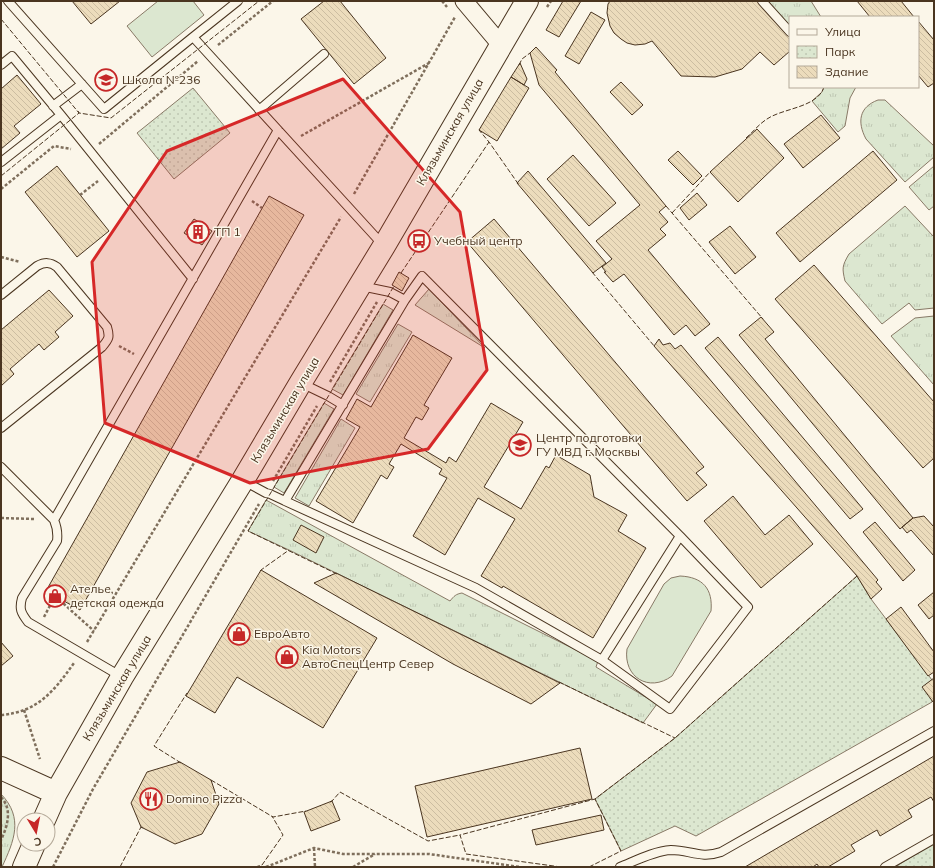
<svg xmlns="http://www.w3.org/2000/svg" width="935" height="868" font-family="Mulish,sans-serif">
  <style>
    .grass { fill: url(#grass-tufts); stroke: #887966 }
    .park { fill: url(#park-dots); stroke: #887966 }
    .pitch { fill: #dce7d0; stroke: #887966 }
    .building { fill: url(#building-back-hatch); stroke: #4a3520 }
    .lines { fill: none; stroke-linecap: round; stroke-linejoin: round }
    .lane-casing { stroke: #4a3520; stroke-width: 10 }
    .street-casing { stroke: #4a3520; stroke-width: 19 }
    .secondary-casing { stroke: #4a3520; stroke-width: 24 }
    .path { stroke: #7f6f5c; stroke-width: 2.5; stroke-dasharray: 3 2; stroke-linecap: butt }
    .lane { stroke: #fbf6e9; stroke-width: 8 }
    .street { stroke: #fbf6e9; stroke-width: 17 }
    .secondary { stroke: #fbf6e9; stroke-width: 22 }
    .fence { stroke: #4a3520; stroke-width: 1; stroke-dasharray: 5 2; stroke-linecap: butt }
    .marked { fill: #d62828; fill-opacity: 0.2; stroke: #d62828; stroke-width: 3; stroke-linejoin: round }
    .labels { text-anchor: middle; stroke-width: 3; stroke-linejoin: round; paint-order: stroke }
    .poi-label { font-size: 12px; fill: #4a3520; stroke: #fbf6e9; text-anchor: start }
    .street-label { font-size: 12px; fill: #4a3520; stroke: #fbf6e9 }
  </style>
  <defs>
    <pattern id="grass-tufts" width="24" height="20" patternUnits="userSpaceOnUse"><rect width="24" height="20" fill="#dce7d0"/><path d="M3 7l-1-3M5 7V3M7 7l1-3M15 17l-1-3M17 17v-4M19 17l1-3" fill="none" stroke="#bec7b2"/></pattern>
    <pattern id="park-dots" width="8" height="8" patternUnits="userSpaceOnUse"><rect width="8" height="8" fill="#dce7d0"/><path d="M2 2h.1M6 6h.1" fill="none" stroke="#bec7b2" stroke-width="1.8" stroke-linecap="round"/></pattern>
    <pattern id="building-back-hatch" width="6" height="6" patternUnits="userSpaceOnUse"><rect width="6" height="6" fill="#ecdcbc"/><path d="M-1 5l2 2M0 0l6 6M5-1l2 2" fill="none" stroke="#ccbda1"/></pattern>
  </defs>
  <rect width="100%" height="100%" fill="#fbf6e9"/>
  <!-- grass -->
  <path class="grass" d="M764,1H811L821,17H790V30Z
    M824,87H856L850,98L845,126L838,132L812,101L822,92Z
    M878,100H885L934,146V157L905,182L866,139C857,122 859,107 878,100Z
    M934,166V206L929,210L909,187Z
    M905,206L934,237V308L915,310L909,303L882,324L845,281C842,268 842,266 849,254Z
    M429,289L485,348L415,305Z
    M383,304L393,310L343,395L332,389Z
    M934,316V385L891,336L915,318Z
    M398,324L412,332L370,402L356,394Z
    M324,403L334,409L284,493L274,487Z
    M341,419L355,428L309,506L295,498Z
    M266,500L450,601C454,596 456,594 462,593L598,661L596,667L657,704L643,723L289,550L248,531Z
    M1,794C24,818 14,841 2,867H1Z"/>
  <!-- park -->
  <path class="park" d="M193,88L230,133L174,179L137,133Z
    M857,576L871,599L932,680V702L696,836L675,826L621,851L595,799L675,738Z
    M934,843V867H895Z"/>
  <!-- pitch -->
  <path class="pitch" d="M158,1H193L204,15L152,57L127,26Z
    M680,576C703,577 713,589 711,611L672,676C649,693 623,677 627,649L664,584L671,578Z"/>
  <!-- building -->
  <path class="building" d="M72,1H120L91,24Z
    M324,1H340L386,58L354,84L301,19Z
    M563,1H581L559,37L546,30Z
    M610,1H759L790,36V51L774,65L760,52L742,69L715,77L681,76L652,41L645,44L635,45L627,43L621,39L614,33L610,26L607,13L608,4Z
    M857,1H901L914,17H870Z
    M591,12L605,20L579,64L565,56Z
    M918,21L934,40V83L928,87L918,75Z
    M536,47L557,70L555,72L666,206L659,212L668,222L660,229L666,235L648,250L710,324L695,336L686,325L674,335L624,274L613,282L604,272H606L602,267L612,259L596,241L640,205L539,85L530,53Z
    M520,63L527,79L524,85L511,77Z
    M17,75L41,104L14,126L20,133L1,149V89Z
    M511,77L529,88L497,141L479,130Z
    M621,82L643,105L632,115L610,92Z
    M821,115L840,138L803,168L784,144Z
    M757,129L784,158L738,202L710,172Z
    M678,151L702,176L693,185L668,160Z
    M873,151L897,180L800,262L776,233Z
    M573,155L616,203L589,226L547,179Z
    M57,166L109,231L77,257L25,192Z
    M528,171L606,263L593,273L517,183Z
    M697,193L707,205L689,220L680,208Z
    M269,196L304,215L80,610L46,591Z
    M194,219L212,231L202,245L184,233Z
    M494,219L704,467L696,473L707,485L687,501L467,242Z
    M730,226L756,257L735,274L709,242Z
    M814,265L934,402V458L923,468L775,299Z
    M399,272L409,278L402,291L392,285Z
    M49,290L73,316L55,332L59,337L44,350L39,344L10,369L14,374L1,386V330Z
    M761,317L774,332L765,339L913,518L900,529L739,335Z
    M413,335L452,358L424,405L429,408L422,420L416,417L404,438L446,463L449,457L456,462L491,403L523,422L484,487L521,509L546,466L549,468L556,455L590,475L594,497L627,515L618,531L646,548L593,638L503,586L502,588L481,576L515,519L478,498L445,555L413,536L447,478L439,474L442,469L401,444L389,464L394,467L387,479L381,475L353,523L316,501L360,427L346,419L357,399L371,407Z
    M718,337L863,509L850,519L705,348Z
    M659,339L663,345L670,343L675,349L681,345L878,580L876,582L882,589L871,599L857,576L654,346Z
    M733,496L765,535L789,515L813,544L761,588L704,521Z
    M924,516L934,527V556L911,530L907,533L902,527L913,518Z
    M875,522L915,570L903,581L863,532Z
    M301,525L324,537L316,553L293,540Z
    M261,570L377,638L323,728L237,677L215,713L186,696Z
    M336,573L560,683L531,704L453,664L314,583Z
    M934,592V615L929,619L918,605Z
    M901,607L934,652V672L928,676L886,619Z
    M1,642L13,656L1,666Z
    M934,678V701L933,702L922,687Z
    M580,748L592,799L427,837L415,786Z
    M934,756V802L931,797L908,810L912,817L880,836L877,830L851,845L855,851L828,867H819L817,864L813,867H745Z
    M180,762L211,780L219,804L202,834L175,844L141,827L131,803L147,772Z
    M332,801L340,820L311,831L304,812Z
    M601,815L604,830L536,845L532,830Z"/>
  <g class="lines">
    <!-- lane casing -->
    <g class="lane-casing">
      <path id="lane" d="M8,1L104,109L193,37L383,245
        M762,1L790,32
        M193,37L238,1
        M1,65L12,56L61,115L193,279
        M53,106L82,84
        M259,110L324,54
        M1,162L61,115
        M361,286L390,292L405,300L285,501L476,588L602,660L680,536L422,276L405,300
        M1,295L37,266C45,262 50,262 57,267L107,327C110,337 109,339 102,347L1,428
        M301,383L328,396L343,405
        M1,467L54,520
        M244,481L266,493L270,494L285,501
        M602,660L670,709L748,607L680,536
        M122,677L28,622C21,613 19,609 22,598L57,541C58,533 57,527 54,520L278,130
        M620,867C635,861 654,851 671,850C690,850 701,859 721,852L934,731
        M885,867L934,839"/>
    </g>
    <!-- street casing -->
    <g class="street-casing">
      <path id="street" d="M464,1L501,45"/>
    </g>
    <!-- secondary casing -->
    <g class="secondary-casing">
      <path id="secondary" d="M1,768L56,793
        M44,820L56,793L122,677L243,480L301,382L384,246L527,1
        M24,867L34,844"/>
    </g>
    <!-- path -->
    <path class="path" d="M442,1L447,7
      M547,7L551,1
      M218,45L273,1
      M301,136L429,63
      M99,144L198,61
      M1,189L54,146L71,149
      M354,194L455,17
      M80,195L98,181
      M252,201L262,208
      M1,257L20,262
      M119,346L134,354
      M330,382L377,302
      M273,481L317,406
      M1,518L34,519
      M44,617L55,596L94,631
      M87,642L341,217
      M24,710L40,759
      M1,715C38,712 54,691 74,663
      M1,797C13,810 7,827 1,840
      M314,848L315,867
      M53,867L93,789L259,504
      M266,867L314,848L343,854H429L520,867
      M353,867L375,854"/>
    <!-- lane -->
    <use href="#lane" class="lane"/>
    <!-- street -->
    <use href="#street" class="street"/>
    <!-- secondary -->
    <use href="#secondary" class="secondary"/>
    <!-- fence -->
    <path class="fence" d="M1,19L79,113L111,118L259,1
      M519,65L522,59L530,53
      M480,130H479L489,142L519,185
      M746,138C753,132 759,124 767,119C783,108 817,108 824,87
      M1,176L79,113L78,111
      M666,206L763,319
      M672,213L711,171
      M592,272L655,347
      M401,273L489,142
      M260,571L261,570L289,550
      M337,574L248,531L394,286
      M559,682L675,738
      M181,763L154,746L187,693
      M211,780L273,817L306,811
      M330,802L332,801L340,792L428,841L460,835
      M120,867L141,827L143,828
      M255,867L262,865L283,835L272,816
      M561,867L466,854L460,835L595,799L675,738L857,576L855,574
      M589,867L621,851L595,799"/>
  </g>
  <!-- marked area -->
  <path class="marked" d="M343,79L460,212L487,370L428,449L250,483L105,423L92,262L167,151Z"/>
  <!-- icons -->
  <defs>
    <g id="school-ring" transform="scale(1.15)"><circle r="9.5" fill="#fbf6e9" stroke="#c62828" stroke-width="1.5"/><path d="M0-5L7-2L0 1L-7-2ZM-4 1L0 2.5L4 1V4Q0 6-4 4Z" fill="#c62828"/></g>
    <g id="building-ring" transform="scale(1.15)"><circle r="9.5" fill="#fbf6e9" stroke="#c62828" stroke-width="1.5"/><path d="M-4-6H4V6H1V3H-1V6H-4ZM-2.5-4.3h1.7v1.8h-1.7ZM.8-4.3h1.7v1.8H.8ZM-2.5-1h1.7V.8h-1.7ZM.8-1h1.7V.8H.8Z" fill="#c62828"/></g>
    <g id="bus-ring" transform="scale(1.15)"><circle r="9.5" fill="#fbf6e9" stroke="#c62828" stroke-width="1.5"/><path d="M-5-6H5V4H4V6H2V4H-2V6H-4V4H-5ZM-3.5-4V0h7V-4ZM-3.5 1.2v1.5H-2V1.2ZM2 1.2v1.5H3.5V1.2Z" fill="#c62828"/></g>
    <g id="university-ring" transform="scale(1.15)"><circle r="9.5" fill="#fbf6e9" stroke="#c62828" stroke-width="1.5"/><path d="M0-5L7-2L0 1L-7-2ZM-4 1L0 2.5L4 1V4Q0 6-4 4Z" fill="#c62828"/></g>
    <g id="shop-ring" transform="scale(1.15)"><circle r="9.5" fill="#fbf6e9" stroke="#c62828" stroke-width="1.5"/><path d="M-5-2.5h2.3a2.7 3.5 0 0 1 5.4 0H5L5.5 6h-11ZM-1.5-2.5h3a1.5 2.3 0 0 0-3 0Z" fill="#c62828"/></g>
    <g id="restaurant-ring" transform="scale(1.15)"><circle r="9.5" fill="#fbf6e9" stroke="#c62828" stroke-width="1.5"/><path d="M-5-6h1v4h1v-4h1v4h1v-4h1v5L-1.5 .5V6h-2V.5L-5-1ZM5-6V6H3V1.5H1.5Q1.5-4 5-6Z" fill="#c62828"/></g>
  </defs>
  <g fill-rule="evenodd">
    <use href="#school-ring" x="106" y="80"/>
    <use href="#building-ring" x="198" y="232"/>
    <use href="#bus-ring" x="419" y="241"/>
    <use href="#university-ring" x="520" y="445"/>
    <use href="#shop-ring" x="55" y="596"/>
    <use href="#shop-ring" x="239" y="634"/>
    <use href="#shop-ring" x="287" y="657"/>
    <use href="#restaurant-ring" x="151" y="799"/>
  </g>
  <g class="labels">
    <!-- poi labels -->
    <g class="poi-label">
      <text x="122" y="84">Школа №236</text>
      <text x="214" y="236">ТП 1</text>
      <text x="434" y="245">Учебный центр</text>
      <text x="536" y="442">Центр подготовки<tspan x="536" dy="14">ГУ МВД г. Москвы</tspan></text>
      <text x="70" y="593">Ателье,<tspan x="70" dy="14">детская одежда</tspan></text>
      <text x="254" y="638">ЕвроАвто</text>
      <text x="302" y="654">Kia Motors<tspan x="302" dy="14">АвтоСпецЦентр Север</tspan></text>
      <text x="166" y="803">Domino Pizza</text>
    </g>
    <!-- street labels -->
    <g class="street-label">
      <text transform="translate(450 132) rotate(-60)" y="4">Клязьминская улица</text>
      <text transform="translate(285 410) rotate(-59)" y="4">Клязьминская улица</text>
      <text transform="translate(117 688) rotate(-59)" y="4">Клязьминская улица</text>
    </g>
  </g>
  <!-- border -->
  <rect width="935" height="868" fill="none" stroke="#4a3520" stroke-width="4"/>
  <!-- legend -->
  <rect x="789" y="16" width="130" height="72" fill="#fbf6e9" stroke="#b4a999"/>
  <rect x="797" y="29" width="20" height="6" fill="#fbf6e9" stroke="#b4a999"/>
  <text x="825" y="36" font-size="12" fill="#4a3520">Улица</text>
  <rect x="797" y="46" width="20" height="12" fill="url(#park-dots)" stroke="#b4a999"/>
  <text x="825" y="56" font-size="12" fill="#4a3520">Парк</text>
  <rect x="797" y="66" width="20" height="12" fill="url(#building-back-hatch)" stroke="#b4a999"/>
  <text x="825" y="76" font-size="12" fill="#4a3520">Здание</text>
  <!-- north arrow -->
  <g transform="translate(36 832) rotate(170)"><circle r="19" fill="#fbf6e9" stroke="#b4a999"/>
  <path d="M0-3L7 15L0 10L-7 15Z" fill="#c62828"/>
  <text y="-6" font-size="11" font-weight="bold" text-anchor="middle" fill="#4a3520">С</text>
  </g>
</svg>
